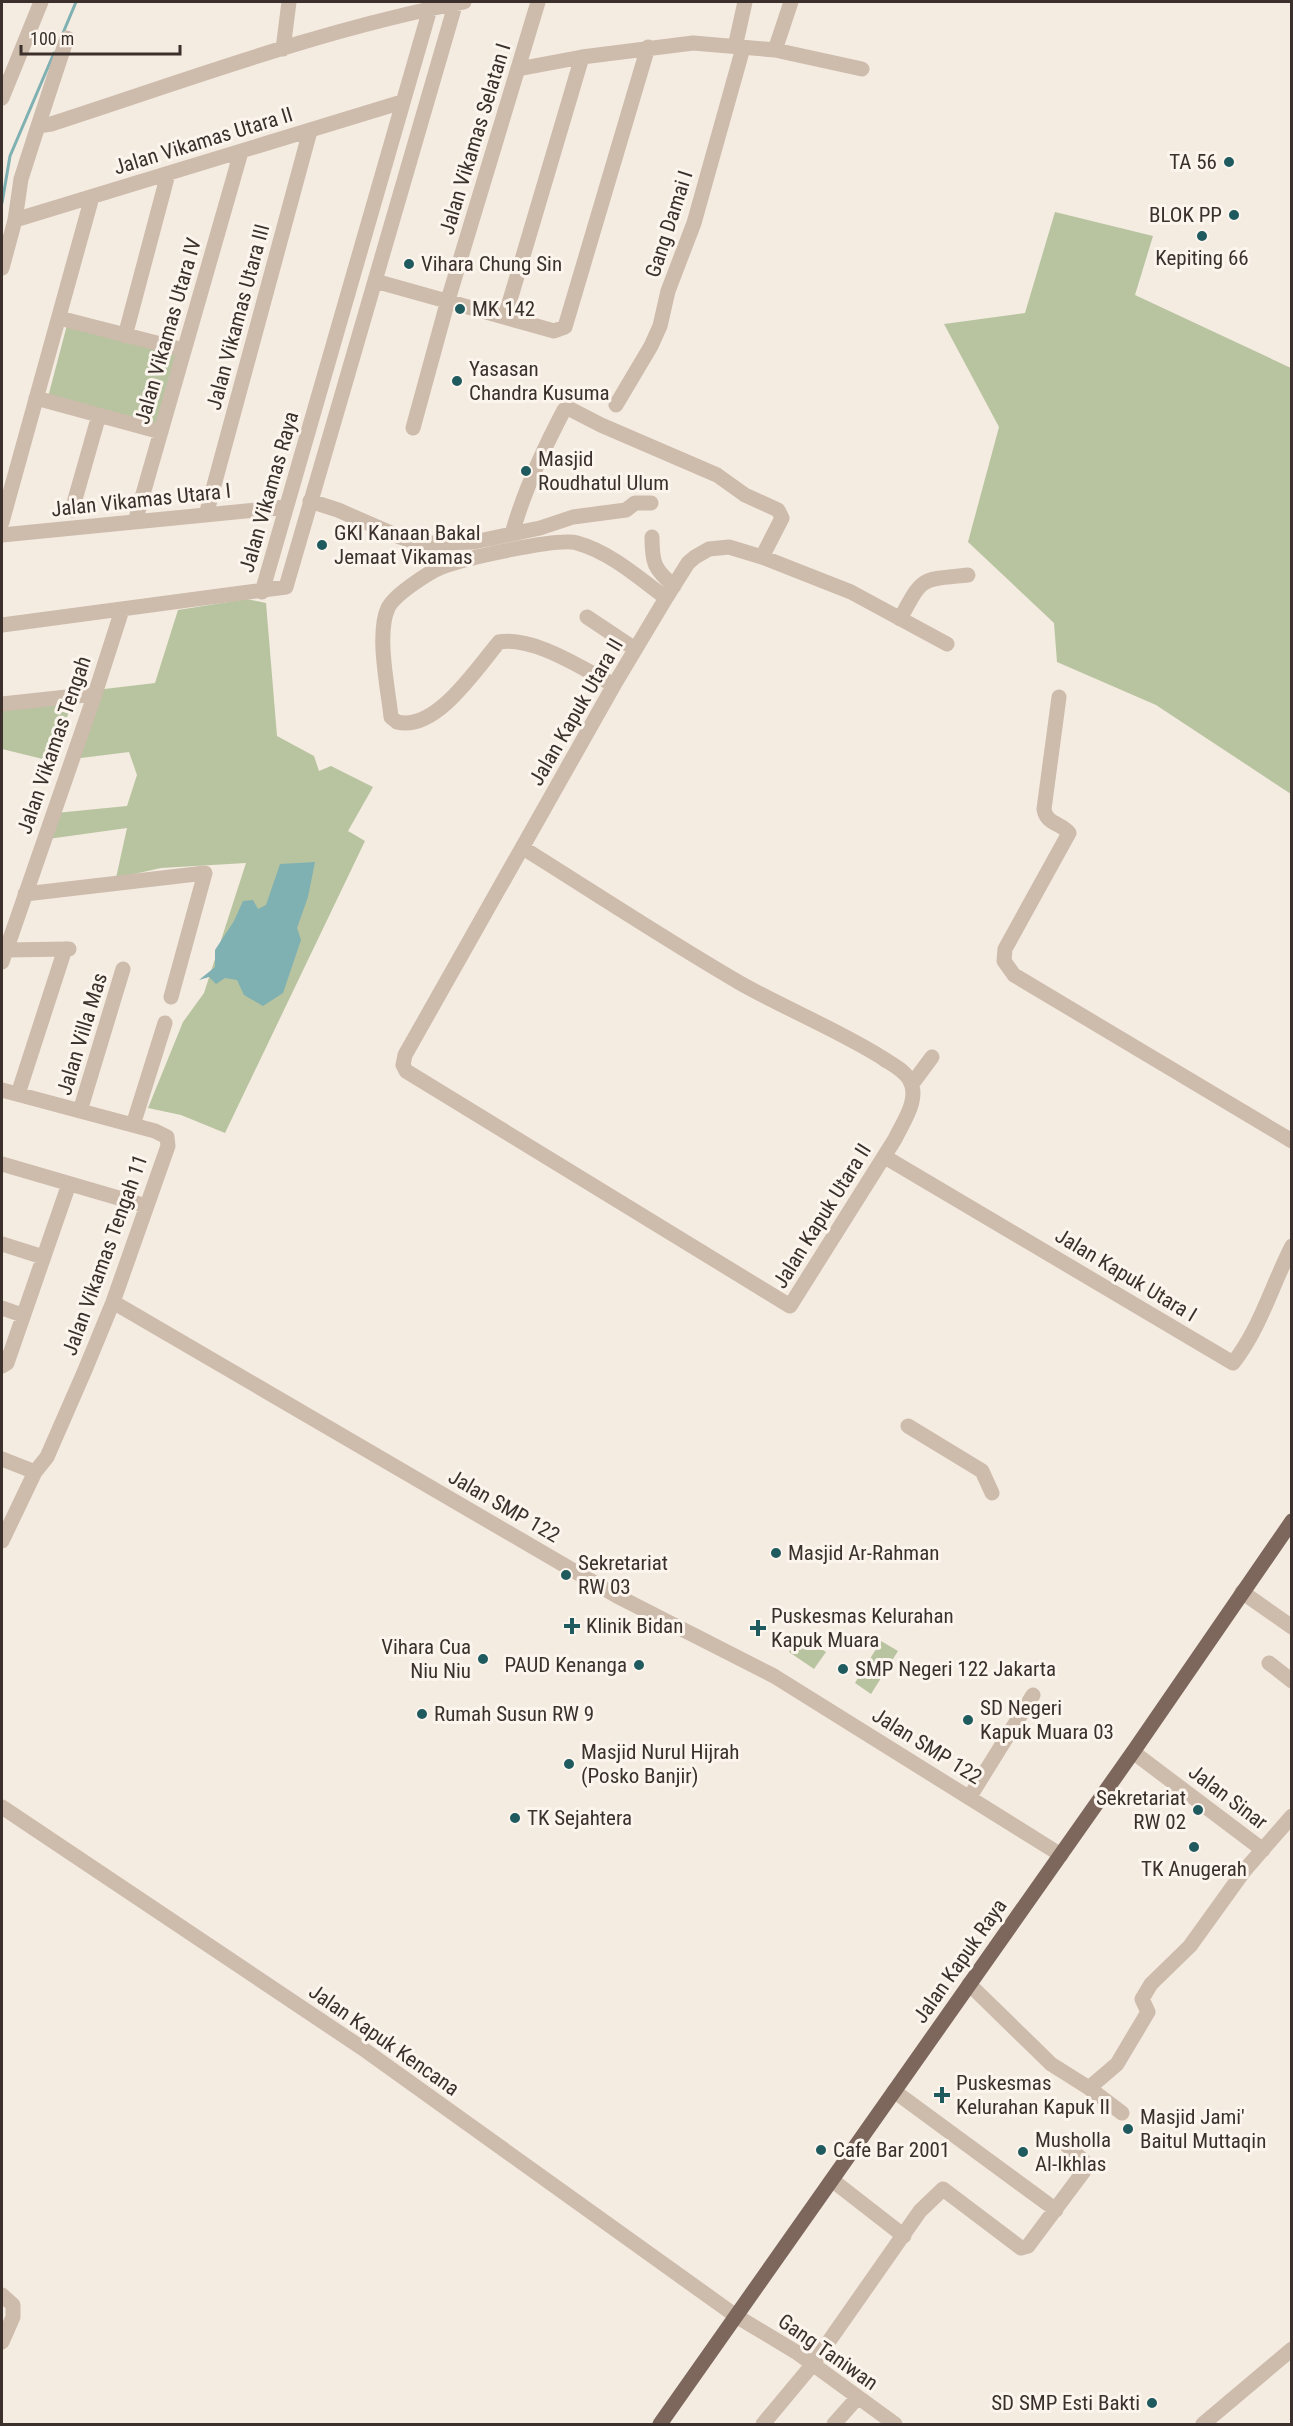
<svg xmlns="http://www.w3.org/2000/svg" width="1293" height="2426" font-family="'Roboto Condensed',sans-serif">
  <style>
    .green { fill: #b8c4a0 }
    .water { fill: #7fb0b2 }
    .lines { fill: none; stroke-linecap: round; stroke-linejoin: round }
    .stream { stroke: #7fb0b2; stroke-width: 3 }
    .minor { stroke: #cdbbac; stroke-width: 15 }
    .major { stroke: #7d675c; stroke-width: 15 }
    .poi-dot { fill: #1f5a5e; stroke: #fbf5ee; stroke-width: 2 }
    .labels { text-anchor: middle; stroke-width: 6; stroke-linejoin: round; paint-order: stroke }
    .street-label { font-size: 21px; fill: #3b302b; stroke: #fbf5ee }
    .poi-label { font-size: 21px; fill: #3b302b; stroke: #fbf5ee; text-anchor: start }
  </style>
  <rect width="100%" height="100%" fill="#f4ebe1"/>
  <!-- green -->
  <path class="green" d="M1055,212L1153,236L1135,295L1291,368V794L1156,705L1057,662L1054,623L968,542L999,427L944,324L1025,313Z
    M67,325L180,356L160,428L48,397Z
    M247,599L266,603L277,736L314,756L319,771L331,766L373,787L348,831L365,841L225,1133L181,1115L148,1108L183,1022L204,993L246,863L161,868L116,878L127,828L48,839L56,813L127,806L137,775L129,752L73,759L96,690L155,683L178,610Z
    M77,690L51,761L2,749V698Z
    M800,1635L826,1652L814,1669L789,1652Z
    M881,1641L898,1651L871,1694L855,1683Z"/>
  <!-- water -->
  <path class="water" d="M315,862L308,897L297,928L301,940L283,993L263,1006L244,995L237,980L225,978L216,984L209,977L199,980L215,967V950L234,921L243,901L253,900L258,909L266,905L280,864Z"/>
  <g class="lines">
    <!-- stream -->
    <path class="stream" d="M63,33L76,2
      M2,203L10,156L54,53"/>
    <!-- minor -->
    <path class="minor" d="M735,47L745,2
      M283,49L289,2
      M775,50L791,2
      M518,69L582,57L693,43L775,50L862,69
      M2,98L41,2
      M38,126L67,38
      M15,220L402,102
      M2,268L15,220L21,179L38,126L51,124C187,80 323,29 464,2
      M375,281L554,331L565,327L648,47
      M505,317L582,57
      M59,318L184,350
      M125,336L168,174
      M36,398L161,432
      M616,405L651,346L660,326L668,291L694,223L743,48
      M413,428L448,300L538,2
      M310,501L338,510L400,537L420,543H441L474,542L540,528L573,517L626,510L635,503H651
      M72,510L99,415
      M206,515L310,131
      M2,522L92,197
      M135,522L241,152
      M512,534C524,490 543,450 564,410L570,409L601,425L717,475L745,495L778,510L782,518L762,557
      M2,535L286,507
      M652,537C652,563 654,569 674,586
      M262,592L432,2
      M587,617L635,649
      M900,619C923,576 920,580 968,575
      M2,625L286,587L456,2
      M614,685C583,669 534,636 499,642C477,668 436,732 397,722L391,717C388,688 376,634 388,608C394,595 429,572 442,567C462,559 559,537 577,543C610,552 639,578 666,598
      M1059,697L1044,809C1046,824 1061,823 1069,833L1005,949L1004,961L1014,975L1292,1141
      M2,704L95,694
      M523,848C595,893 666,940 740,983C786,1009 836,1029 881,1057C891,1064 903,1069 909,1079C921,1098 903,1122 895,1139L790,1306L406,1071L403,1065L405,1055L614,685L666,598L688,563L695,557L709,549L729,547L762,557L851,592L947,644
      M25,894L205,873L171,997
      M6,950L69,949
      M2,962L95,694L122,610
      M912,1084L932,1057
      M2,1090L155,1131L167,1137L168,1146L113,1302L85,1370L47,1457L35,1472L2,1541
      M18,1094L65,949
      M80,1111L123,969
      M133,1125L165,1023
      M885,1157L1233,1363C1260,1329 1272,1285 1292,1246
      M2,1164L146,1206
      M2,1244L43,1257
      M113,1302L617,1596L774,1676L1061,1855
      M2,1308L22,1315
      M2,1366L7,1363L69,1184
      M908,1426L982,1471L992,1493
      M2,1459L35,1472
      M1242,1592L1292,1627
      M1269,1663L1292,1681
      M1133,1752L1263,1850
      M969,1798L1033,1695
      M2,1807L362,2048L736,2316L796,2352L895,2424
      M969,1984L1051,2064L1089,2088L1122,2113
      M1089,2088L1117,2064L1148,2012L1142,1999L1151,1984L1190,1946L1244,1871L1292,1816
      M894,2091L1056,2210
      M832,2180L904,2236
      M2,2295L13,2305V2317L2,2342
      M763,2424L813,2364L920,2211L943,2189L1021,2248L1028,2246L1084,2171V2161L1062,2141
      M834,2424L858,2397
      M1203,2424L1292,2349"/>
    <!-- major -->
    <path class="major" d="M660,2424L1133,1752L1292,1521"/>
  </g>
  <!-- markers -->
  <g class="poi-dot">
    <circle cx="1229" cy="162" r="6"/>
    <circle cx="1234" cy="215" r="6"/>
    <circle cx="1202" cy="236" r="6"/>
    <circle cx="409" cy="264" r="6"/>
    <circle cx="460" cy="309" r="6"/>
    <circle cx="457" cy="381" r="6"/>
    <circle cx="526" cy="471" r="6"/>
    <circle cx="322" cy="545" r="6"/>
    <circle cx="776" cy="1553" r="6"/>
    <circle cx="566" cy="1575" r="6"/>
    <path d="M569 1617h6v6h6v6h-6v6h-6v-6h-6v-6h6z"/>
    <path d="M755 1619h6v6h6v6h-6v6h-6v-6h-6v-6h6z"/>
    <circle cx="483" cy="1659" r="6"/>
    <circle cx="639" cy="1665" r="6"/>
    <circle cx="843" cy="1669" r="6"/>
    <circle cx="422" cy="1714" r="6"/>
    <circle cx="968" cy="1720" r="6"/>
    <circle cx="569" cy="1764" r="6"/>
    <circle cx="1198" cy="1810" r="6"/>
    <circle cx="515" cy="1818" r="6"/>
    <circle cx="1194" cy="1847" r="6"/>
    <path d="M939 2086h6v6h6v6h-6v6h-6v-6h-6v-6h6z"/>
    <circle cx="1128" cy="2129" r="6"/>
    <circle cx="821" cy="2150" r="6"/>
    <circle cx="1023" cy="2152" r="6"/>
    <circle cx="1152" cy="2403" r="6"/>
  </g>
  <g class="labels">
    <!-- street labels -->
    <g class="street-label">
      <text transform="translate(475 139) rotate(-73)" y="7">Jalan Vikamas Selatan I</text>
      <text transform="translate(203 141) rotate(-17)" y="7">Jalan Vikamas Utara II</text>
      <text transform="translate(669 224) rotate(-72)" y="7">Gang Damai I</text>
      <text transform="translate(238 317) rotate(-75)" y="7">Jalan Vikamas Utara III</text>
      <text transform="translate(168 331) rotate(-74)" y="7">Jalan Vikamas Utara IV</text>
      <text transform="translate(269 492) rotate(-74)" y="7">Jalan Vikamas Raya</text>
      <text transform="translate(141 500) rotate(-6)" y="7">Jalan Vikamas Utara I</text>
      <text transform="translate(576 712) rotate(-60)" y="7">Jalan Kapuk Utara II</text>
      <text transform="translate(54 745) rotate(-71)" y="7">Jalan Vikamas Tengah</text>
      <text transform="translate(82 1034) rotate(-73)" y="7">Jalan Villa Mas</text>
      <text transform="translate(822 1216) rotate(-58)" y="7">Jalan Kapuk Utara II</text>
      <text transform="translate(105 1255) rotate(-70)" y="7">Jalan Vikamas Tengah 11</text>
      <text transform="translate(1126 1275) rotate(31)" y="7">Jalan Kapuk Utara I</text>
      <text transform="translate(504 1506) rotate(30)" y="7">Jalan SMP 122</text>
      <text transform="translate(927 1746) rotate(32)" y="7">Jalan SMP 122</text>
      <text transform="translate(1228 1797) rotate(37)" y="7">Jalan Sinar</text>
      <text transform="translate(960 1961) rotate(-55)" y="7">Jalan Kapuk Raya</text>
      <text transform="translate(384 2040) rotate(35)" y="7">Jalan Kapuk Kencana</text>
      <text transform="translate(828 2352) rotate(35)" y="7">Gang Taniwan</text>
    </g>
    <!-- poi labels -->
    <g class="poi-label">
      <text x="1217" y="169" text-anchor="end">TA 56</text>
      <text x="1222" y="222" text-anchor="end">BLOK PP</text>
      <text x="1202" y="265" text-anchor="middle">Kepiting 66</text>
      <text x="421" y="271">Vihara Chung Sin</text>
      <text x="472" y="316">MK 142</text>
      <text x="469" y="376">Yasasan<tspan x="469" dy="24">Chandra Kusuma</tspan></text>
      <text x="538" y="466">Masjid<tspan x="538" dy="24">Roudhatul Ulum</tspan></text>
      <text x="334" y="540">GKI Kanaan Bakal<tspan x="334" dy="24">Jemaat Vikamas</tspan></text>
      <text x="788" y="1560">Masjid Ar-Rahman</text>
      <text x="578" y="1570">Sekretariat<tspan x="578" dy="24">RW 03</tspan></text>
      <text x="771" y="1623">Puskesmas Kelurahan<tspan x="771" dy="24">Kapuk Muara</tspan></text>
      <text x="586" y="1633">Klinik Bidan</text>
      <text x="471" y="1654" text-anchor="end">Vihara Cua<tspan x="471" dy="24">Niu Niu</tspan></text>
      <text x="627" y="1672" text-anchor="end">PAUD Kenanga</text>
      <text x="855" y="1676">SMP Negeri 122 Jakarta</text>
      <text x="980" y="1715">SD Negeri<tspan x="980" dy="24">Kapuk Muara 03</tspan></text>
      <text x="434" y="1721">Rumah Susun RW 9</text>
      <text x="581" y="1759">Masjid Nurul Hijrah<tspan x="581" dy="24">(Posko Banjir)</tspan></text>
      <text x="1186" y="1805" text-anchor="end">Sekretariat<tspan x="1186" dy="24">RW 02</tspan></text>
      <text x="527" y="1825">TK Sejahtera</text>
      <text x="1194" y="1876" text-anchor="middle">TK Anugerah</text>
      <text x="956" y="2090">Puskesmas<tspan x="956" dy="24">Kelurahan Kapuk II</tspan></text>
      <text x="1140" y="2124">Masjid Jami'<tspan x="1140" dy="24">Baitul Muttaqin</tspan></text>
      <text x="1035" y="2147">Musholla<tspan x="1035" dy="24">Al-Ikhlas</tspan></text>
      <text x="833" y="2157">Cafe Bar 2001</text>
      <text x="1140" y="2410" text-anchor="end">SD SMP Esti Bakti</text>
    </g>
  </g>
  <!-- border -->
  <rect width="1293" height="2426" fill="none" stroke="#3b302b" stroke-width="6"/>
  <!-- scale -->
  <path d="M21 45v9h159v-9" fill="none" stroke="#3b302b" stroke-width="3"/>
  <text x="30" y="45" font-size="18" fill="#3b302b" stroke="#fbf5ee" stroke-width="4.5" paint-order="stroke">100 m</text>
</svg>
